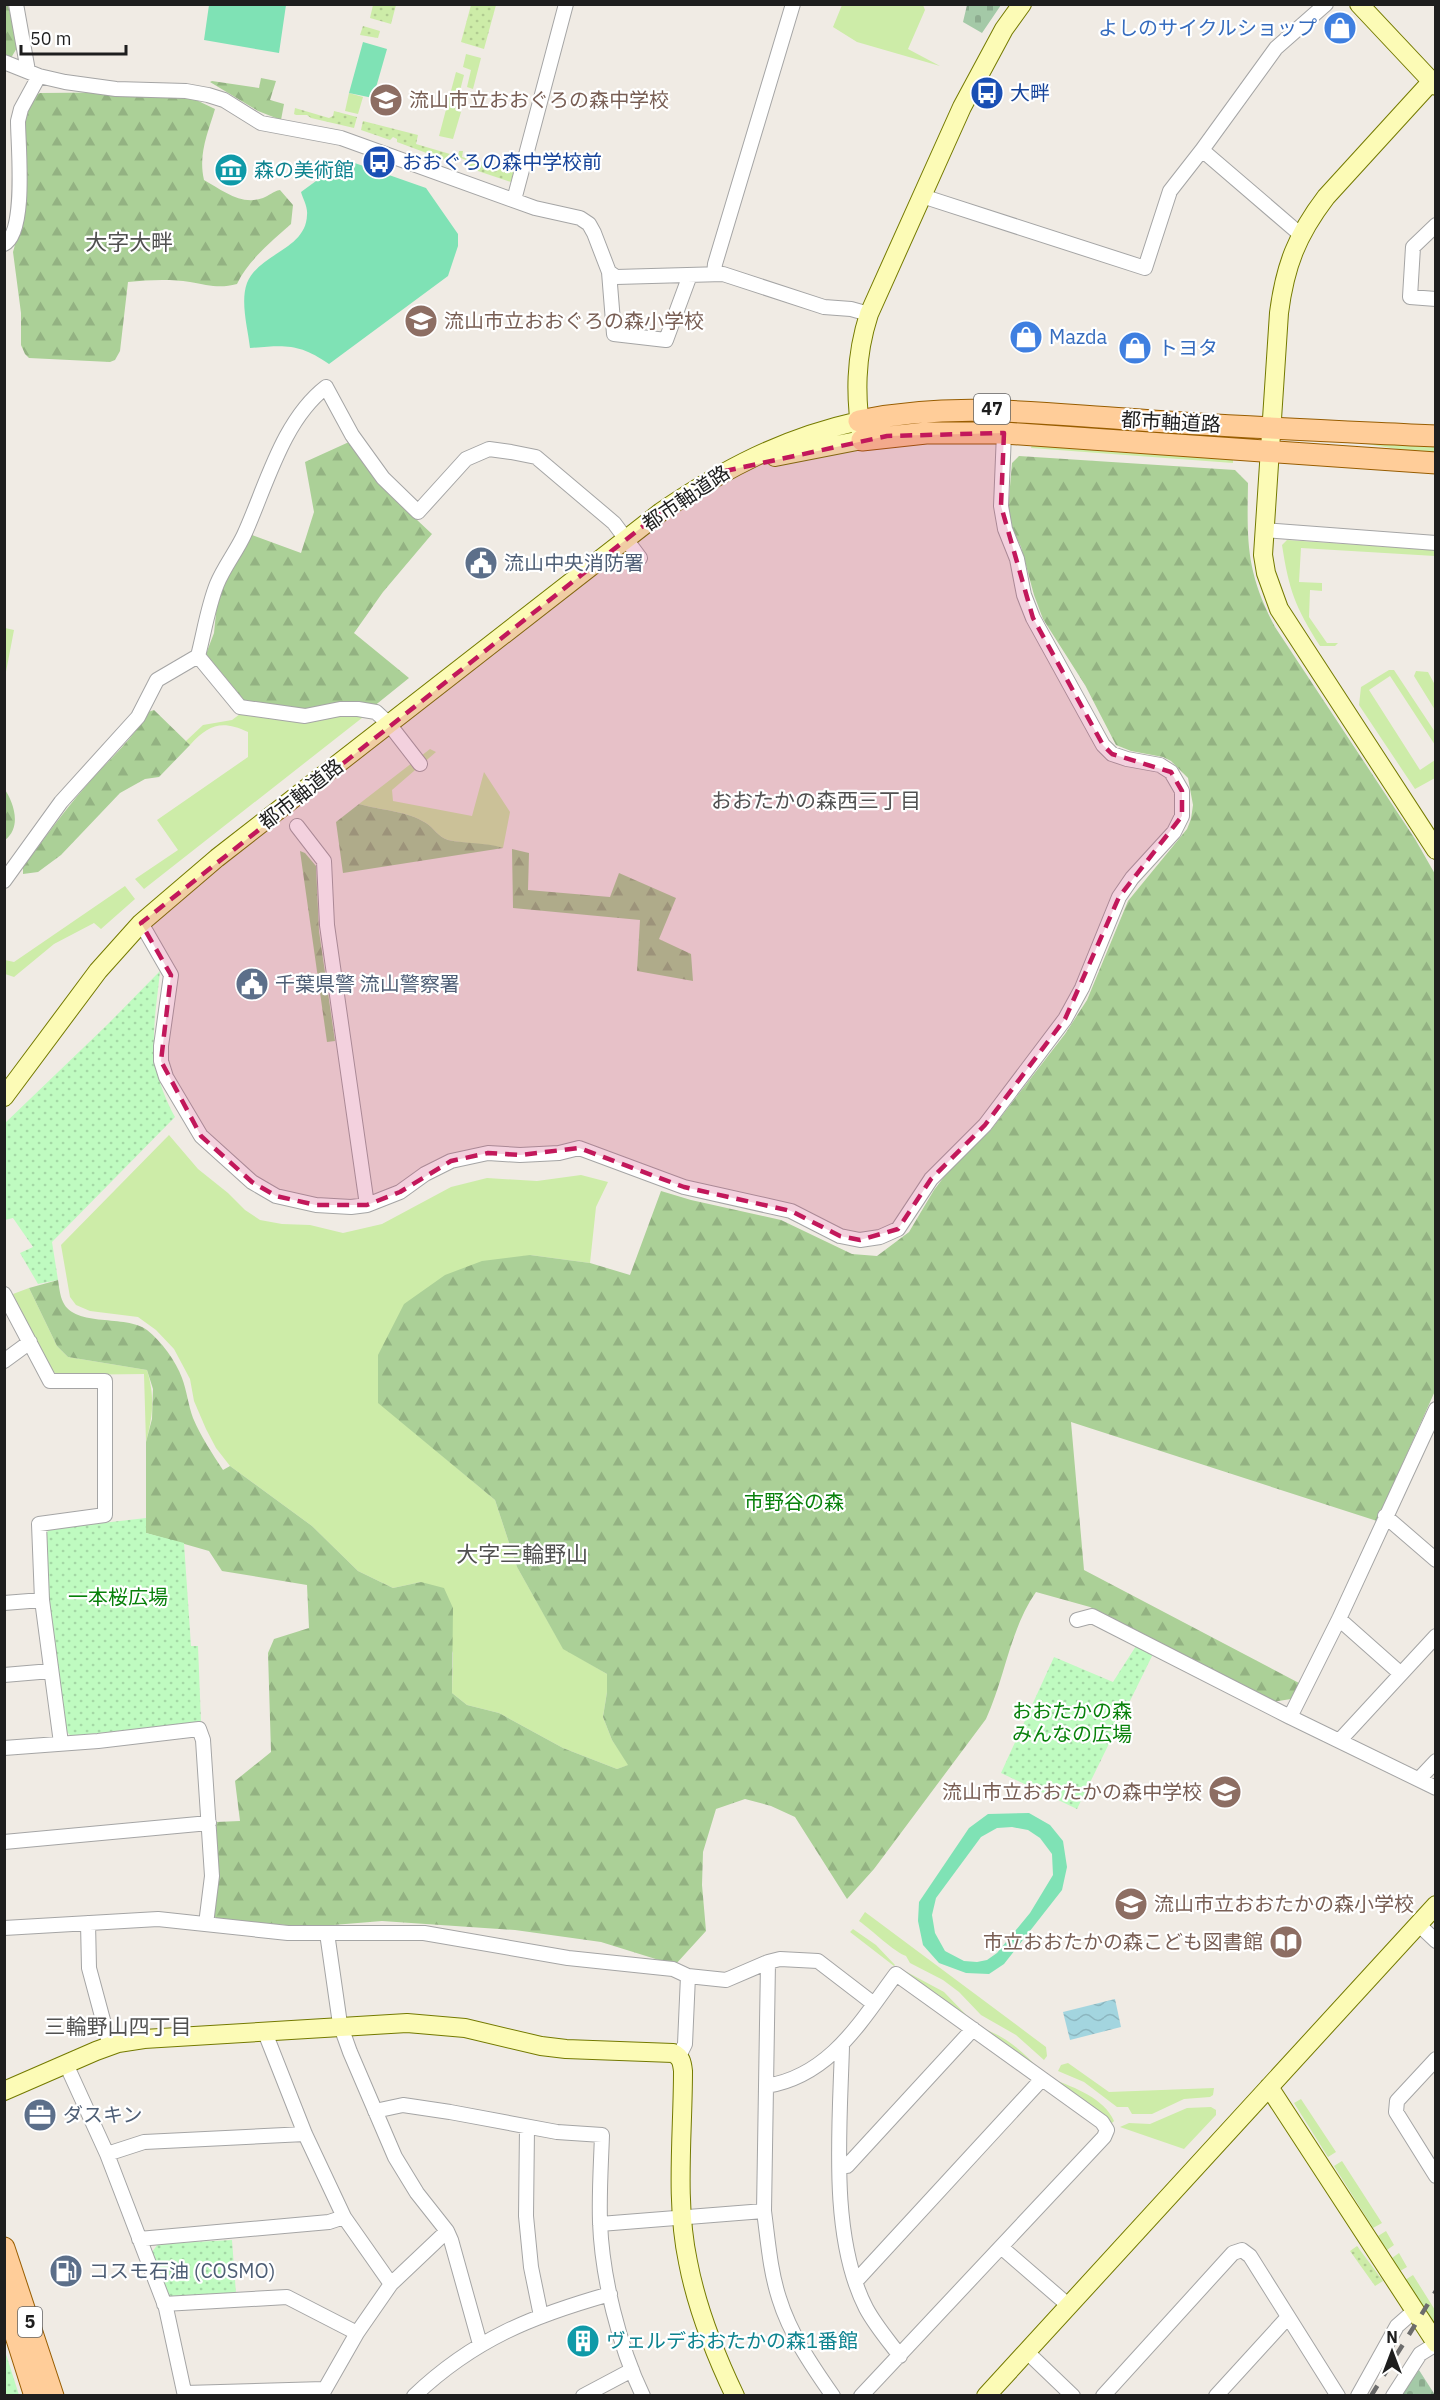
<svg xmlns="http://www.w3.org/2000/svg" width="1440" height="2400" font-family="'IBM Plex Sans','Noto Sans JP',sans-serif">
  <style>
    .grass { fill: #cdeca8 }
    .forest { fill: url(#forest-firs) }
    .cemetery { fill: url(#cemetery-stones) }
    .park { fill: url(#park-dots) }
    .garden { fill: url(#garden-dots) }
    .pitch { fill: #7fe2b5; fill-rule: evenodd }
    .water { fill: url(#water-waves) }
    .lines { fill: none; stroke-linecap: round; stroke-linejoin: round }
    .street-casing { stroke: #a5a5a5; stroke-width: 16 }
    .secondary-casing { stroke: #747a01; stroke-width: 20 }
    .primary-casing { stroke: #985d00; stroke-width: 23 }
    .street { stroke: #fff; stroke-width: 14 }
    .secondary { stroke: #fcfbb6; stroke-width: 18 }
    .primary { stroke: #ffcd99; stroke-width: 21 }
    .rail { stroke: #6c6c6c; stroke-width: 4.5; stroke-dasharray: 12 12; stroke-linecap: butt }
    .marked { fill: #c2185b; fill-opacity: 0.2; stroke: #c2185b; stroke-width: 4.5; stroke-dasharray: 12 8; stroke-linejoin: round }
    .labels { text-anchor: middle; stroke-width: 4.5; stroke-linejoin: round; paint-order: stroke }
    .shield { fill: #fff; stroke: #626262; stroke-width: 1.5 }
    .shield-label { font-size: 18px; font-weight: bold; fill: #1e1e1e }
    .shop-label { font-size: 20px; fill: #366cbe; stroke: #fff; text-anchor: start }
    .transit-label { font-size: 20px; fill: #164399; stroke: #fff; text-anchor: start }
    .education-label { font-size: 20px; fill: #785e54; stroke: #fff; text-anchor: start }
    .culture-label { font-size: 20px; fill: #0d838f; stroke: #fff; text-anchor: start }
    .street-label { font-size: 20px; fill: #1e1e1e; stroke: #fff }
    .service-label { font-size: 20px; fill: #4e5e75; stroke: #fff; text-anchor: start }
    .park-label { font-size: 20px; fill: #07810a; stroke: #fff }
    .neighbourhood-label { font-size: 21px; fill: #515151; stroke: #fff }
    .quarter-label { font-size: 22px; fill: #515151; stroke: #fff }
  </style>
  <defs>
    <pattern id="forest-firs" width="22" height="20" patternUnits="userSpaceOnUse" patternTransform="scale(1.5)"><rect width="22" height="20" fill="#abd097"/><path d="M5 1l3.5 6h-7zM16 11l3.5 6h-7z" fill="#93b282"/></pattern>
    <pattern id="cemetery-stones" width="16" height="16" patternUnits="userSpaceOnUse" patternTransform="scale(1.5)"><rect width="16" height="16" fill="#a4c9a7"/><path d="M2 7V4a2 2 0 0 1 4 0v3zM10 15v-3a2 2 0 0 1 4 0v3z" fill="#8dac8f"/></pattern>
    <pattern id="park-dots" width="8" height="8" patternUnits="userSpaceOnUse" patternTransform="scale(1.5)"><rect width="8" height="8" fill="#bffbc0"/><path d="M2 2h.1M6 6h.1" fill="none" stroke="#a4d7a5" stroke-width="1.8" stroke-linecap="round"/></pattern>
    <pattern id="garden-dots" width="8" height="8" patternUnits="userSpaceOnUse" patternTransform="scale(1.5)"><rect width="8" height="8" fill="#cdeca8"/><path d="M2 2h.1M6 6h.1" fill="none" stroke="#b0ca90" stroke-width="1.8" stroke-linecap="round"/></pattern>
    <pattern id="water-waves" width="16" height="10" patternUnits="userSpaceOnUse" patternTransform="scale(1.5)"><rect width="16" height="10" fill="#a3d5df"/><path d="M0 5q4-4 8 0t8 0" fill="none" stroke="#8cb6bf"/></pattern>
  </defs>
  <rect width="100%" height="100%" fill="#f0ebe4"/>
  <!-- grass -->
  <path class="grass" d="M842,5H923L925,10L908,49L940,66L857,42L833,27Z
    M466,54L481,58L473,89L467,87L471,70L463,67Z
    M456,72L464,75L455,110L461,112L453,139L439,136Z
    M349,93L363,97L358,114L345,111Z
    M988,421L1115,425L1172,435L1033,428Z
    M1366,441L1435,446V455L1366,444Z
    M1032,444L1233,458V463L1031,448Z
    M1287,540L1435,550V556L1301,548L1299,582L1322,583V591L1310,590L1309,617L1327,643H1338L1335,646H1320C1295,607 1289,590 1282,545Z
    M5,628L14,630L5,677L4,628Z
    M1389,670H1394L1435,732V745L1390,676L1369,690L1420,770L1435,760V778L1415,789L1359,705L1361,687Z
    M1416,671L1428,672L1435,685V710L1414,676Z
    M244,711L367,714L144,889L135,879L178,850L157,820L248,757V732C222,720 209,724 190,745L186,741L203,725L232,720Z
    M430,749L436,752L392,790L393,801L472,816L484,772L510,812L503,848C485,843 466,844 448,840C438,837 434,828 426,823C408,811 379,810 359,804Z
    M125,886L135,899L101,929L94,923L54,944L14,977L5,974V960L14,962Z
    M169,1135L198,1169L228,1193L245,1210L260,1220L282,1224L310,1225L343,1233L382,1224L451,1187L487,1178L537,1181L581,1175L608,1182L596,1207L590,1263L530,1255L378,1402L495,1500L517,1567L563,1648L607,1674V1692L603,1717L612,1740L629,1765L617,1769L563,1748L499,1713L467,1705L452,1693L453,1653L421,1582L393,1588L358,1571L312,1526L230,1466L216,1448L206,1429L194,1401L190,1379L174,1349L156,1330L138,1317L90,1311L76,1305L70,1297L61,1245Z
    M29,1288L57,1346L68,1357L147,1370C155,1397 153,1415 146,1442L144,1374L60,1375L51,1371L13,1294Z
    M865,1912L1046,2047L1047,2056L1044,2060L1016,2035L981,2015L959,1992L943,1980L910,1963L906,1956C894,1952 872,1930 859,1921Z
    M853,1929L876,1945L895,1965L894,1966L850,1932Z
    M905,1971L944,1992L972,2021L904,1973Z
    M981,2028C1006,2036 1023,2052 1040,2070Z
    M1068,2063L1109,2092L1214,2088L1213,2095L1210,2097L1184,2099L1152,2114H1132L1128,2107H1117L1084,2082L1058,2071L1061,2065Z
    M1053,2079C1075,2088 1104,2098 1114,2121L1112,2123Z
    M1301,2099L1336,2152L1328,2157L1294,2103Z
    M1211,2107L1216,2110V2115L1184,2149L1120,2127L1129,2123L1150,2124L1187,2108Z
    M1342,2161L1382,2223L1373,2228L1334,2166Z
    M1386,2231L1394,2245L1387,2250L1378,2236Z
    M1399,2253L1407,2267L1400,2271L1392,2258Z
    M1413,2275L1435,2310V2327L1405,2280Z"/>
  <!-- forest -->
  <path class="forest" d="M4,5H8L18,46L11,58L5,56Z
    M261,78L276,81L270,100L284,104L281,120L258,111L210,82L212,81L259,88Z
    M151,92L192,98L215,109C208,133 198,154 204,180C222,190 241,206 263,198C269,196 273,191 280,190L293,205L291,224C272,241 248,260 237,284C219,289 208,285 190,282C170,279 149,280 128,282L120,351L115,360L110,362L29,358L25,354L21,345V313L13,252L17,237L22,120L36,95L40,93Z
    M349,442L385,490L432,534L383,592L354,633L409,678L373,707L306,713L249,706L206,654L214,633L218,593L249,534L301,553L314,512L305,462Z
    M1019,456L1235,470L1248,483C1247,543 1246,572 1275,627L1415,839L1435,874V1391L1377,1521L1071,1422L1084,1570L1299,1683L1291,1699L1272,1702L1090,1607L1036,1592C1010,1629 1005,1678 986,1719L874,1869L847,1899L795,1817L771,1806L745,1799L716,1809L703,1852L702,1885L706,1931L675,1965L601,1942L515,1930L382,1921L309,1927L217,1919L212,1913L218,1878L216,1822L240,1821L235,1781L271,1752L268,1653L274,1639L309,1628L307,1585L222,1571L209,1551L146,1533V1442L152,1419L153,1389L147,1370L68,1357L57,1346L29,1288L58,1280C59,1286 60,1296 63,1302C75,1328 126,1314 147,1330C161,1341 176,1361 182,1378C187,1391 188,1405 193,1418C201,1437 212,1453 223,1470L230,1466L312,1526L358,1571L393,1588L421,1582L444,1588L453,1608L452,1693L467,1705L499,1713L563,1748L617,1769L628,1765L612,1740L603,1717L607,1692V1674L563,1649L517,1567L495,1500L378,1403V1355L404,1304L445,1275L482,1261L530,1255L590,1263L630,1275L661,1191L691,1200L781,1220L852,1254L877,1256L909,1232L934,1190L950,1169L990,1131L1065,1034L1087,1000L1128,901L1187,829L1191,819L1193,805L1188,778L1171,761L1163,757L1131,751L1116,745L1085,685L1043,619L1034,595L1021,547L1009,521L1008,510L1012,463Z
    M154,710L190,745L159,777L145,779L120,793L61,855L38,872L23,874V867C44,839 63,812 86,786C107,761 132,741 148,712Z
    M4,788C14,803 22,827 5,840Z
    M359,804C379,810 408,811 426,823C434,828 438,837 448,840C466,844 485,842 503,848L343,873L336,822Z
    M512,849L529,853L528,890L610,897L619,873L676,898L659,939L691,954L693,981L637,971L640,920L513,908Z
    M300,851L305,853L316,866L319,931L335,1041L327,1042Z"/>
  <!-- cemetery -->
  <path class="cemetery" d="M967,5V4L1001,5L982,33L963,22Z
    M1419,2370L1435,2395L1401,2396Z"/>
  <!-- park -->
  <path class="park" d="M160,971C154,1031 145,1061 175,1117L52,1242L58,1280L38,1284L20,1253L33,1247L13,1218L5,1220L4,1124L108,1024Z
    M146,1518V1533L184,1543L191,1646H198L201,1722L71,1736L66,1731L45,1565V1534L50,1529Z
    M1136,1646L1153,1654L1077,1809L1001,1773L1054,1657L1113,1682Z
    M232,2240L236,2293L175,2298L167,2294L152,2252L158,2244Z
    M4,2348L19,2395H5Z"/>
  <!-- garden -->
  <path class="garden" d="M373,5H396L391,24L370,18Z
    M471,5H496L484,49L461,42Z
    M363,26L380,31L378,38L360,35Z
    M295,108L329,118L333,116L334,111L357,117L354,128L311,118L307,115H296L294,114Z
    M363,121L418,135L416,144L450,154L448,161L397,142V139L393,137L390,140L361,130Z
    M459,151H463L462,157L511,170L513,165L516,166L511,182L469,168V161L458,157Z
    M1357,2246L1383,2281L1375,2286L1350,2251Z"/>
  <!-- pitch -->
  <path class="pitch" d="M209,5H286L279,53L204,40Z
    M363,42L387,49L373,98L349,93Z
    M349,161L426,188L458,234V246L448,276L329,364C299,343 285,345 250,348C248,329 240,302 247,283C259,253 306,250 307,215C308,207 303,199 301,192L342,162Z
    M1029,1813L1050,1825L1063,1841L1067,1867L1062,1890L1004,1964L989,1974L966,1973L939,1963L923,1945L918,1921L919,1902L969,1828L988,1814ZM1012,1827L1028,1830L1040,1838L1052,1854L1053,1875L1030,1913L997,1953L987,1960L977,1962L964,1961L945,1951L935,1933L932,1915L936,1898L981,1837L997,1828Z"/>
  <!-- water -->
  <path class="water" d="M1115,1999L1121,2027L1070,2040L1063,2012Z"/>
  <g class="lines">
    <!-- street casing -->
    <g class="street-casing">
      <path id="street" d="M16,4L28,71
        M4,62L39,76L65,82L116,89L186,91L208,95L224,100L261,123L341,138L535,208L580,218L589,224L594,233L609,272L614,334L666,340L690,275
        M922,196L1145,268L1170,191L1202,150
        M514,200L566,4
        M1436,225L1413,247L1410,297L1436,299
        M1301,235L1202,150L1276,48L1326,4
        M4,244C27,233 18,145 18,121L21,109L39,76
        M609,272L616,277L723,274L824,307L851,309L869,314
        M714,274L715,264L793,4
        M1264,530L1436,543
        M198,656L240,707L305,716L340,709H358L376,712L389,724L420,764
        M297,826L324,861L327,925L367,1205
        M4,881L61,802L138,717L157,680L198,656C204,633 208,606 217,584C224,567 236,552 244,535C266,487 282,421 326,387L352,435L383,478L418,512L466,459L489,449L511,452L536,457L614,523L640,558
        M141,923L171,975L161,1046V1061L166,1077L201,1136L252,1182L276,1196L316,1205L351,1207L367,1205L400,1192L425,1174L451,1161L488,1153L520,1155L559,1153L579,1148L684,1187L791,1211L840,1236L860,1240L880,1237L898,1229L931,1179L985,1125L1065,1019L1082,988L1119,897L1132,878L1174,832L1182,816V791L1171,772L1160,765L1127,759L1112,754L1103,745L1033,618L1024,595L1017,559L1005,529L1001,506L1004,433
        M4,1294L50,1381H105V1515L39,1524L42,1600L61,1743
        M4,1361L30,1342
        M1385,1516L1436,1560
        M4,1603L42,1600
        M1339,1619L1401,1674
        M1077,1620L1092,1616L1290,1717L1339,1619L1436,1409
        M4,1675L51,1671
        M1290,1717L1436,1788
        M1340,1740L1436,1636
        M4,1748L98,1741L199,1729L203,1740L212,1876L206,1924
        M1419,1779L1436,1761
        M4,1842L209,1823
        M88,1923L89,1968L110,2046
        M1418,1924L1436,1941
        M4,1928L158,1919L288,1933H327L340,2024L350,2052L395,2157L417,2193L447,2231L391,2284L357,2333L321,2396
        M327,1933H424L568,1958L673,1969L688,1976L685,2044L679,2056
        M768,1962L780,1959L818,1961L874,2004
        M264,2030L305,2134L344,2217L391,2284
        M842,2046C840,2126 829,2236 866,2308C875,2325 888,2340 900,2356
        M1436,2059L1397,2101L1396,2112L1436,2176
        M66,2064L107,2154L166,2308L185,2396
        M766,2086C830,2076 861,2021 896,1974L1102,2122L1107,2130L1104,2137L861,2396
        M375,2111L403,2105L450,2112L557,2132L602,2135C601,2164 599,2193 600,2222C602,2277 619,2346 643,2396
        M527,2128L526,2216L531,2267L541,2316
        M107,2154L144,2142L305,2134
        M840,2166H847L973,2029
        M764,2211C768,2241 770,2270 779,2298C790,2334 812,2366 833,2396
        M600,2224L764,2211L768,1962L726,1980L688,1976
        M447,2231L451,2240L480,2344
        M139,2239L329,2222L344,2217
        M1001,2247L1068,2305
        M856,2281L1042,2079
        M164,2304L287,2297L357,2333
        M1026,2351L1073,2396
        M185,2393L324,2389
        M414,2396C474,2339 532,2316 610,2294
        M583,2396L632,2370
        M1103,2396L1233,2253L1242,2250L1250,2256L1338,2396
        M1216,2396L1288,2317
        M1358,2396L1397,2326L1414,2311
        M1393,2396L1420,2354L1436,2344"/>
    </g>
    <!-- secondary casing -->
    <g class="secondary-casing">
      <path id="secondary" d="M1359,4L1436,86
        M1431,82L1326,197C1297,235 1285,266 1279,313L1263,555L1266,573L1279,609L1436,850
        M775,457L862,440C855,397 855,357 869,314L962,107L1004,29L1022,4
        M4,1097L98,971L141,923L217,858L661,512C724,469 783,438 859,421
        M1269,2087L1436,2343
        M4,2091L96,2051L118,2043L144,2039L407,2023L465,2028L541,2046L566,2049L673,2053C681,2057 682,2062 683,2071C683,2134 675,2201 688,2262C697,2309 714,2352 735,2396
        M986,2396L1436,1905"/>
    </g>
    <!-- primary casing -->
    <g class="primary-casing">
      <path id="primary" d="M859,421C952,402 1033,413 1126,419C1229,427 1332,431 1436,436
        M862,440L926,433H1004L1436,463
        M4,2248L53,2396
        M4,2298L35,2396"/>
    </g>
    <!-- street -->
    <use href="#street" class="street"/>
    <!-- secondary -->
    <use href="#secondary" class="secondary"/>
    <!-- primary -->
    <use href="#primary" class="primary"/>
    <!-- rail -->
    <path class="rail" d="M1371,2396L1436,2291"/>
  </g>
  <!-- marked area -->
  <path class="marked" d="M1004,433L1001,506L1033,618L1103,745L1112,754L1171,772L1182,791V816L1119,897L1065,1019L985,1125L931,1179L898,1229L860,1240L840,1236L791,1211L684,1187L579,1148L520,1155L488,1153L451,1161L400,1192L367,1205H316L276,1196L252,1182L201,1136L161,1061L171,975L141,923L661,512L725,471L887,436Z"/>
  <!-- icons -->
  <defs>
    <g id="shop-disc" transform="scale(1.725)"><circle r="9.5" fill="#3f7fe0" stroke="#fff"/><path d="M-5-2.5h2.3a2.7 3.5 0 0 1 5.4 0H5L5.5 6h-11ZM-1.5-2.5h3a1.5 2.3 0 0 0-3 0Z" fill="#fff"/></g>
    <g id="bus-disc" transform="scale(1.725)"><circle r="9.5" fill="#1a4fb4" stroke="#fff"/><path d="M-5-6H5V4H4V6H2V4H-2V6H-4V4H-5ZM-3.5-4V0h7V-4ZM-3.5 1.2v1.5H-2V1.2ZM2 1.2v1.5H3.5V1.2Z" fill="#fff"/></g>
    <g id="school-disc" transform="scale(1.725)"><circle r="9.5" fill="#8d6e63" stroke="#fff"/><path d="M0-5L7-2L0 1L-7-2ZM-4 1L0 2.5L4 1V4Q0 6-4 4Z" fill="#fff"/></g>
    <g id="museum-disc" transform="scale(1.725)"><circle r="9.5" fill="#0f9aa8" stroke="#fff"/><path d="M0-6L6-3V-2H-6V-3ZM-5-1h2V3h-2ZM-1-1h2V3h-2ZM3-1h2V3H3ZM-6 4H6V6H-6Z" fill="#fff"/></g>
    <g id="civic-disc" transform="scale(1.725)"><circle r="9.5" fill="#5c6f8a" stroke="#fff"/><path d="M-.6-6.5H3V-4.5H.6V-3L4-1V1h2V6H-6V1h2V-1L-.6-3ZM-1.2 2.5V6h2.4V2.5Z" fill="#fff"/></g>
    <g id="library-disc" transform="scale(1.725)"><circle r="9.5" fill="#8d6e63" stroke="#fff"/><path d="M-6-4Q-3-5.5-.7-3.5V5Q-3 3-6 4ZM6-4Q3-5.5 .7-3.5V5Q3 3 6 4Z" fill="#fff"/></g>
    <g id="office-disc" transform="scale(1.725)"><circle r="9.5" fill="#5c6f8a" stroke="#fff"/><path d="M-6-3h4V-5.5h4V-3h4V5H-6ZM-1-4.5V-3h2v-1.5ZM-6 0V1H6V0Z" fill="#fff"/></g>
    <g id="fuel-disc" transform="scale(1.725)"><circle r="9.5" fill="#5c6f8a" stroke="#fff"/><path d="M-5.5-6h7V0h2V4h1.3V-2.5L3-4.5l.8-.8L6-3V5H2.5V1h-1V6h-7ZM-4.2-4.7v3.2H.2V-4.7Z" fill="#fff"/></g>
    <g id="building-disc" transform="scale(1.725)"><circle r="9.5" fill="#0f9aa8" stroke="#fff"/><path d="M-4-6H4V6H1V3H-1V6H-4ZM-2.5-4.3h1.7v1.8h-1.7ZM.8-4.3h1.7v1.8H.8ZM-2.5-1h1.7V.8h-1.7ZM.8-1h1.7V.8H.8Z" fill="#fff"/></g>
  </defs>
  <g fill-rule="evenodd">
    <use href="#shop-disc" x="1340" y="28"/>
    <use href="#bus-disc" x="987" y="93"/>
    <use href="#school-disc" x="386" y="100"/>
    <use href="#bus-disc" x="379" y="162"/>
    <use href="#museum-disc" x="231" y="170"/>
    <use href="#school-disc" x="421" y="321"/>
    <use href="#shop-disc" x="1026" y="337"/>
    <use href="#shop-disc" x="1135" y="348"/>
    <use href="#civic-disc" x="481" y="563"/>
    <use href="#civic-disc" x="252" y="984"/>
    <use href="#school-disc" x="1225" y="1792"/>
    <use href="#school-disc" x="1131" y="1904"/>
    <use href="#library-disc" x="1286" y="1942"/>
    <use href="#office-disc" x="40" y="2115"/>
    <use href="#fuel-disc" x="66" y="2271"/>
    <use href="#building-disc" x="583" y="2341"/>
  </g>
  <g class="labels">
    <!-- shield labels -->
    <g class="shield">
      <rect x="974" y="394" width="36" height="30" rx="4.5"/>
      <rect x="18" y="2307" width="24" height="30" rx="4.5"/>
    </g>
    <g class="shield-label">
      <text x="992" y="415">47</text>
      <text x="30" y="2328">5</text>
    </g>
    <!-- shop labels -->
    <g class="shop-label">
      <text x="1317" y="35" text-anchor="end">よしのサイクルショップ</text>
      <text x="1049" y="344">Mazda</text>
      <text x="1158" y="355">トヨタ</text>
    </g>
    <!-- transit labels -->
    <g class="transit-label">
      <text x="1010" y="100">大畔</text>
      <text x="402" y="169">おおぐろの森中学校前</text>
    </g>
    <!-- education labels -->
    <g class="education-label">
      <text x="409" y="107">流山市立おおぐろの森中学校</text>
      <text x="444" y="328">流山市立おおぐろの森小学校</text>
      <text x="1202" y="1799" text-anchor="end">流山市立おおたかの森中学校</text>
      <text x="1154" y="1911">流山市立おおたかの森小学校</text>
      <text x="1263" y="1949" text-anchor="end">市立おおたかの森こども図書館</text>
    </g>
    <!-- culture labels -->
    <g class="culture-label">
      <text x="254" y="177">森の美術館</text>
      <text x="606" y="2348">ヴェルデおおたかの森1番館</text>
    </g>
    <!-- street labels -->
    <g class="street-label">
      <text transform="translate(1171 422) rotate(3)" y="7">都市軸道路</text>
      <text transform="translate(686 498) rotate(-34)" y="7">都市軸道路</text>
      <text transform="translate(301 794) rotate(-38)" y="7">都市軸道路</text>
    </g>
    <!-- service labels -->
    <g class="service-label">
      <text x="504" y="570">流山中央消防署</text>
      <text x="275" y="991">千葉県警 流山警察署</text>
      <text x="63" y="2122">ダスキン</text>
      <text x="89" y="2278">コスモ石油 (COSMO)</text>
    </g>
    <!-- park labels -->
    <g class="park-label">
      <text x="794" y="1509">市野谷の森</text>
      <text x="118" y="1604">一本桜広場</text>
      <text x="1072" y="1718">おおたかの森<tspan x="1072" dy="23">みんなの広場</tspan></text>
    </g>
    <!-- neighbourhood labels -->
    <g class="neighbourhood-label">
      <text x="816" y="808">おおたかの森西三丁目</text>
      <text x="118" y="2034">三輪野山四丁目</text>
    </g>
    <!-- quarter labels -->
    <g class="quarter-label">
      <text x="129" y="250">大字大畔</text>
      <text x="522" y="1562">大字三輪野山</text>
    </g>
  </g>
  <!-- border -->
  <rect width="1440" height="2400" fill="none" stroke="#1e1e1e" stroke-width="12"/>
  <!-- north arrow -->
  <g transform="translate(1392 2352)" stroke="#ffffff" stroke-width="4.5" paint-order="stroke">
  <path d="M0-4.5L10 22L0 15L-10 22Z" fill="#1e1e1e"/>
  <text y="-9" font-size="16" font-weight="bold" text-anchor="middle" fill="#1e1e1e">N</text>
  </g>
  <!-- scale -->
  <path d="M21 45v9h105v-9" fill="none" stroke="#1e1e1e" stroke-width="3"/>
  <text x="30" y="45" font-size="18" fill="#1e1e1e" stroke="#ffffff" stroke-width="4.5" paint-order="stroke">50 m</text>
</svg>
